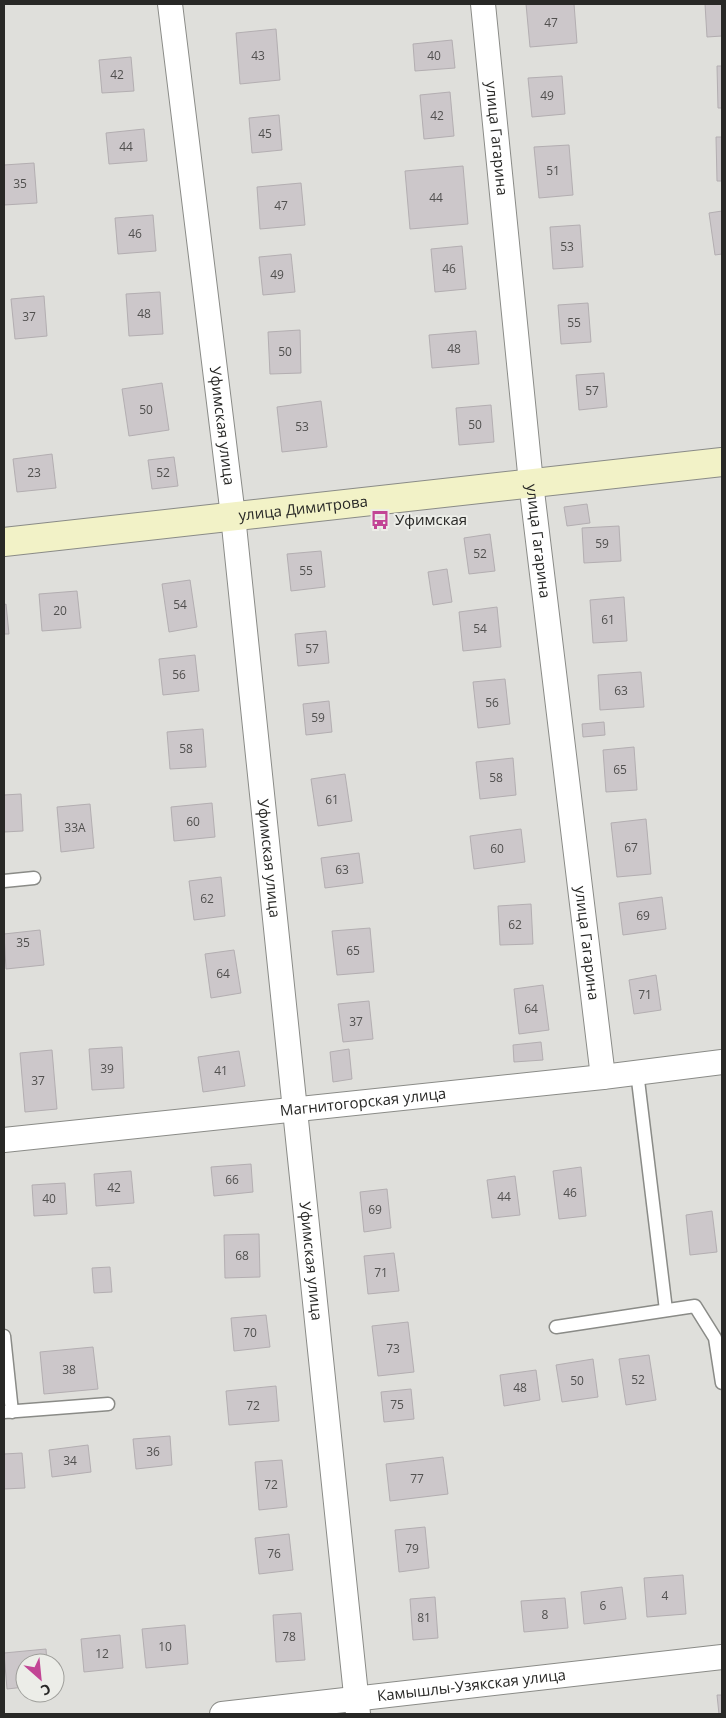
<svg xmlns="http://www.w3.org/2000/svg" width="726" height="1718" font-family="'Open Sans',sans-serif">
  <style>
    .building { fill: #ccc7ca; stroke: #b3aeb1 }
    .lines { fill: none; stroke-linecap: round; stroke-linejoin: round }
    .lane-casing { stroke: #8a8b87; stroke-width: 15 }
    .street-casing { stroke: #8a8b87; stroke-width: 26 }
    .secondary-casing { stroke: #8a8b87; stroke-width: 30 }
    .lane { stroke: #fff; stroke-width: 12 }
    .street { stroke: #fff; stroke-width: 24 }
    .secondary { stroke: #f2f2c7; stroke-width: 28 }
    .labels { text-anchor: middle; stroke-width: 4; stroke-linejoin: round; paint-order: stroke }
    .number-label { font-size: 12px; fill: #51504f }
    .street-label { font-size: 15px; fill: #282826; stroke: #ecede8 }
    .poi-label { font-size: 15px; fill: #282826; stroke: #ecede8; text-anchor: start }
  </style>
  <rect width="100%" height="100%" fill="#dfdfdb"/>
  <!-- building -->
  <path class="building" d="M526,4H574L577,43L530,47Z
    M705,4H722V36L707,37Z
    M276,29L280,80L240,84L236,33Z
    M452,40L455,68L415,71L413,44Z
    M131,57L134,91L102,93L99,60Z
    M717,66H722V108H718Z
    M562,76L565,114L532,117L528,78Z
    M450,92L454,136L424,139L420,95Z
    M279,115L282,150L252,153L249,118Z
    M144,129L147,161L109,164L106,133Z
    M716,137H722V181H717Z
    M569,145L573,195L539,198L534,147Z
    M34,163L37,203L4,205V165Z
    M463,166L468,224L410,229L405,171Z
    M301,183L305,225L260,229L257,187Z
    M722,211V254L715,255L709,213Z
    M153,215L156,251L118,254L115,218Z
    M580,225L583,267L553,269L550,227Z
    M462,246L466,289L435,292L431,249Z
    M291,254L295,292L263,295L259,257Z
    M160,292L163,334L129,336L126,294Z
    M44,296L47,336L15,339L11,299Z
    M588,303L591,342L561,344L558,305Z
    M300,330L301,373L270,374L268,332Z
    M476,331L479,364L432,368L429,335Z
    M604,373L607,407L579,410L576,375Z
    M162,383L169,430L129,436L122,389Z
    M321,401L327,447L282,452L277,407Z
    M491,405L494,442L459,445L456,408Z
    M52,454L56,488L17,492L13,459Z
    M174,457L178,486L152,489L148,460Z
    M587,504L590,523L567,526L564,507Z
    M619,526L621,561L584,563L582,528Z
    M490,534L495,571L469,574L464,538Z
    M321,551L325,587L291,591L287,554Z
    M447,569L452,602L433,605L428,572Z
    M190,580L197,627L169,632L162,584Z
    M77,591L81,628L42,631L39,594Z
    M624,597L627,641L593,643L590,600Z
    M6,604L9,634H4V605Z
    M497,607L501,647L463,651L459,612Z
    M326,631L329,663L298,666L295,634Z
    M195,655L199,691L163,695L159,659Z
    M641,672L644,707L600,710L598,675Z
    M505,679L510,724L478,728L473,682Z
    M329,701L332,732L306,735L303,704Z
    M604,722L605,735L583,737L582,724Z
    M203,729L206,767L170,769L167,732Z
    M634,747L637,790L606,792L603,750Z
    M513,758L516,795L480,799L476,762Z
    M345,774L352,821L318,826L311,779Z
    M21,794L23,831L4,832V795Z
    M212,803L215,837L174,841L171,807Z
    M90,804L94,848L61,852L57,807Z
    M646,819L651,874L617,877L611,823Z
    M521,829L525,862L474,869L470,836Z
    M359,853L363,883L325,888L321,858Z
    M221,877L225,916L194,920L189,881Z
    M662,897L666,929L623,935L619,903Z
    M531,904L533,944L500,945L498,906Z
    M370,928L374,972L337,975L332,931Z
    M40,930L44,965L6,969L4,934Z
    M234,950L241,993L211,998L205,954Z
    M656,975L661,1010L634,1014L629,980Z
    M543,985L549,1030L519,1034L514,989Z
    M369,1001L373,1039L343,1042L338,1004Z
    M541,1042L543,1060L514,1062L513,1045Z
    M122,1047L124,1088L92,1090L89,1049Z
    M349,1049L352,1079L333,1082L330,1052Z
    M52,1050L57,1109L25,1112L20,1053Z
    M239,1051L245,1086L203,1092L198,1057Z
    M251,1164L253,1192L214,1196L211,1167Z
    M581,1167L586,1216L559,1219L553,1171Z
    M131,1171L134,1203L96,1206L94,1174Z
    M515,1176L520,1215L492,1218L487,1180Z
    M65,1183L67,1214L34,1216L32,1185Z
    M387,1189L391,1228L364,1232L360,1192Z
    M712,1211L717,1252L690,1255L686,1215Z
    M259,1234L260,1277L225,1278L224,1235Z
    M394,1253L399,1291L368,1294L364,1256Z
    M110,1267L112,1292L94,1293L92,1268Z
    M266,1315L270,1347L234,1351L231,1318Z
    M408,1322L414,1372L378,1376L372,1326Z
    M93,1347L98,1389L44,1394L40,1352Z
    M649,1355L656,1400L626,1405L619,1359Z
    M593,1359L598,1397L562,1402L556,1365Z
    M536,1370L540,1400L504,1406L500,1375Z
    M276,1386L279,1421L229,1425L226,1391Z
    M411,1389L414,1419L384,1422L381,1392Z
    M170,1436L172,1465L136,1469L133,1439Z
    M88,1445L91,1472L52,1477L49,1450Z
    M22,1453L25,1488L4,1489V1454Z
    M443,1457L448,1494L390,1501L386,1464Z
    M282,1460L287,1507L259,1510L255,1462Z
    M425,1527L429,1568L399,1572L395,1530Z
    M289,1534L293,1570L259,1574L255,1538Z
    M683,1575L686,1614L647,1617L644,1578Z
    M622,1587L626,1619L584,1624L581,1592Z
    M435,1597L438,1638L413,1640L410,1599Z
    M565,1598L568,1628L524,1632L521,1601Z
    M301,1613L305,1660L276,1662L273,1615Z
    M185,1625L188,1664L146,1668L142,1629Z
    M120,1635L123,1668L84,1672L81,1639Z
    M46,1649L47,1663H25V1687L7,1689L4,1653Z
    M717,1695H722V1714H719Z"/>
  <g class="lines">
    <!-- lane casing -->
    <g class="lane-casing">
      <path id="lane" d="M4,881L34,878
        M637,1072L666,1310
        M556,1327L695,1306L715,1338L722,1383
        M4,1336L12,1412
        M4,1412L108,1404"/>
    </g>
    <!-- street casing -->
    <g class="street-casing">
      <g id="street">
        <path id="s1" d="M170,4L233,516L358,1714"/>
        <path id="s2" d="M483,4L531,483L603,1077"/>
        <path id="s3" d="M4,1140L603,1077L722,1062"/>
        <path id="s4" d="M222,1714L722,1657"/>
      </g>
    </g>
    <!-- secondary casing -->
    <g class="secondary-casing">
      <g id="secondary">
        <path id="s5" d="M4,542L722,462"/>
      </g>
    </g>
    <!-- lane -->
    <use href="#lane" class="lane"/>
    <!-- street -->
    <use href="#street" class="street"/>
    <!-- secondary -->
    <use href="#secondary" class="secondary"/>
  </g>
  <!-- icons -->
  <defs>
    <g id="bus-bare" transform="scale(1.5)"><path d="M-5-6H5V4H4V6H2V4H-2V6H-4V4H-5ZM-3.5-4V0h7V-4ZM-3.5 1.2v1.5H-2V1.2ZM2 1.2v1.5H3.5V1.2Z" fill="#c24595" stroke="#ecede8" stroke-width="2.5" paint-order="stroke"/></g>
  </defs>
  <g fill-rule="evenodd">
    <use href="#bus-bare" x="380" y="520"/>
  </g>
  <g class="labels">
    <!-- number labels -->
    <g class="number-label">
      <text x="551" y="27">47</text>
      <text x="258" y="60">43</text>
      <text x="434" y="60">40</text>
      <text x="117" y="79">42</text>
      <text x="547" y="100">49</text>
      <text x="437" y="120">42</text>
      <text x="265" y="138">45</text>
      <text x="126" y="151">44</text>
      <text x="553" y="175">51</text>
      <text x="20" y="188">35</text>
      <text x="436" y="202">44</text>
      <text x="281" y="210">47</text>
      <text x="135" y="238">46</text>
      <text x="567" y="251">53</text>
      <text x="449" y="273">46</text>
      <text x="277" y="279">49</text>
      <text x="144" y="318">48</text>
      <text x="29" y="321">37</text>
      <text x="574" y="327">55</text>
      <text x="454" y="353">48</text>
      <text x="285" y="356">50</text>
      <text x="592" y="395">57</text>
      <text x="146" y="414">50</text>
      <text x="475" y="429">50</text>
      <text x="302" y="431">53</text>
      <text x="34" y="477">23</text>
      <text x="163" y="477">52</text>
      <text x="602" y="548">59</text>
      <text x="480" y="558">52</text>
      <text x="306" y="575">55</text>
      <text x="180" y="609">54</text>
      <text x="60" y="615">20</text>
      <text x="608" y="624">61</text>
      <text x="480" y="633">54</text>
      <text x="312" y="653">57</text>
      <text x="179" y="679">56</text>
      <text x="621" y="695">63</text>
      <text x="492" y="707">56</text>
      <text x="318" y="722">59</text>
      <text x="186" y="753">58</text>
      <text x="620" y="774">65</text>
      <text x="496" y="782">58</text>
      <text x="332" y="804">61</text>
      <text x="193" y="826">60</text>
      <text x="75" y="832">33А</text>
      <text x="631" y="852">67</text>
      <text x="497" y="853">60</text>
      <text x="342" y="874">63</text>
      <text x="207" y="903">62</text>
      <text x="643" y="920">69</text>
      <text x="515" y="929">62</text>
      <text x="23" y="947">35</text>
      <text x="353" y="955">65</text>
      <text x="223" y="978">64</text>
      <text x="645" y="999">71</text>
      <text x="531" y="1013">64</text>
      <text x="356" y="1026">37</text>
      <text x="107" y="1073">39</text>
      <text x="221" y="1075">41</text>
      <text x="38" y="1085">37</text>
      <text x="232" y="1184">66</text>
      <text x="114" y="1192">42</text>
      <text x="570" y="1197">46</text>
      <text x="504" y="1201">44</text>
      <text x="49" y="1203">40</text>
      <text x="375" y="1214">69</text>
      <text x="242" y="1260">68</text>
      <text x="381" y="1277">71</text>
      <text x="250" y="1337">70</text>
      <text x="393" y="1353">73</text>
      <text x="69" y="1374">38</text>
      <text x="638" y="1384">52</text>
      <text x="577" y="1385">50</text>
      <text x="520" y="1392">48</text>
      <text x="397" y="1409">75</text>
      <text x="253" y="1410">72</text>
      <text x="153" y="1456">36</text>
      <text x="70" y="1465">34</text>
      <text x="417" y="1483">77</text>
      <text x="271" y="1489">72</text>
      <text x="412" y="1553">79</text>
      <text x="274" y="1558">76</text>
      <text x="665" y="1600">4</text>
      <text x="603" y="1610">6</text>
      <text x="545" y="1619">8</text>
      <text x="424" y="1622">81</text>
      <text x="289" y="1641">78</text>
      <text x="165" y="1651">10</text>
      <text x="102" y="1658">12</text>
    </g>
    <!-- street labels -->
    <g class="street-label">
      <text dy="5" stroke="none"><textPath href="#s2" startOffset="135">улица Гагарина</textPath></text>
      <text dy="5" stroke="none"><textPath href="#s1" startOffset="425">Уфимская улица</textPath></text>
      <text dy="5" stroke="none"><textPath href="#s5" startOffset="301">улица Димитрова</textPath></text>
      <text dy="5" stroke="none"><textPath href="#s2" startOffset="540">улица Гагарина</textPath></text>
      <text dy="5" stroke="none"><textPath href="#s1" startOffset="860">Уфимская улица</textPath></text>
      <text dy="5" stroke="none"><textPath href="#s2" startOffset="945">улица Гагарина</textPath></text>
      <text dy="5" stroke="none"><textPath href="#s3" startOffset="361">Магнитогорская улица</textPath></text>
      <text dy="5" stroke="none"><textPath href="#s1" startOffset="1265">Уфимская улица</textPath></text>
      <text dy="5" stroke="none"><textPath href="#s4" startOffset="251">Камышлы-Узякская улица</textPath></text>
    </g>
    <!-- poi labels -->
    <g class="poi-label">
      <text x="395" y="525">Уфимская</text>
    </g>
  </g>
  <!-- border -->
  <rect width="726" height="1718" fill="none" stroke="#282826" stroke-width="10"/>
  <!-- north arrow -->
  <g transform="translate(40 1678) rotate(153)"><circle r="24" fill="#ecede8" stroke="#9e9e9a"/>
  <path d="M0-4L9 19L0 12L-9 19Z" fill="#c24595"/>
  <text y="-8" font-size="14" font-weight="bold" text-anchor="middle" fill="#282826">С</text>
  </g>
</svg>
